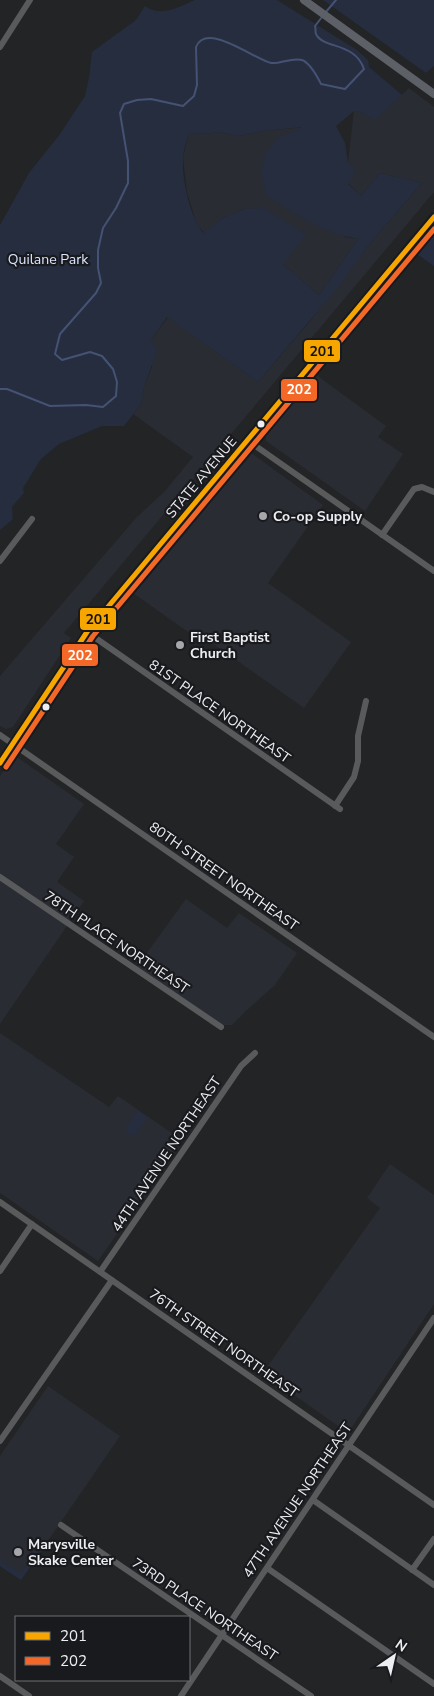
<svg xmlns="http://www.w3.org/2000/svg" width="434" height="1696" font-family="'Nunito Sans',sans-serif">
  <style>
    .built { fill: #2a2c34 }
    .green { fill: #262d3f; fill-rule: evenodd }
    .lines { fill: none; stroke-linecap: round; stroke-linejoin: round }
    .stream { stroke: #445273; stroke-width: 2 }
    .minor { stroke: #595a5c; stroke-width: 6 }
    .major { stroke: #5e6067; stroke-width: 8 }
    .bus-1-casing { stroke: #191a1e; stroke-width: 9 }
    .bus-2-casing { stroke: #191a1e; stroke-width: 9 }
    .bus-1 { stroke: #f7a600; stroke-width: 5 }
    .bus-2 { stroke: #f36827; stroke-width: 5 }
    .bus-dot { fill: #edeef1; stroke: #191a1e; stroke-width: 2 }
    .poi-dot { fill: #a6a7aa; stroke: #191a1e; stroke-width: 2 }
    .labels { text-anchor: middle; stroke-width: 4.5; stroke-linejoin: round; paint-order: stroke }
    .park-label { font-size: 14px; fill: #d9e4fe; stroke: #191a1e }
    .street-label { font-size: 14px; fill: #edeef1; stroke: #191a1e }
    .poi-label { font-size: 14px; font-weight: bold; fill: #edeef1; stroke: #191a1e; text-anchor: start }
    .line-badge { stroke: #191a1e; stroke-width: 2 }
    .badge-label { font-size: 14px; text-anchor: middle; font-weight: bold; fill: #fff }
    .pale-badge-label { font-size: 14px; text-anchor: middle; font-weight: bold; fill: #111 }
  </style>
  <rect width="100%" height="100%" fill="#232426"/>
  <!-- built -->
  <path class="built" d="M409,88L434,107V192L64,633L71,638L13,727L6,729L0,726V676L136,518L165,491L193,457L133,414L141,404L144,387L152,367L151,340L168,317L258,382L311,320L372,241L422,183L380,173L361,196L348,183V163L354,111H358L375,119Z
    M305,127L345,237L358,239L319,295L283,264L245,209L224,217L204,233L197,225L187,192L183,158L189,133L205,134L218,132L238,136L263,131Z
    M315,374L386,426L378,437L403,454L365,511L266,441L265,434Z
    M250,452L323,505L268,583L351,642L304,708L201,635L198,639L133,593Z
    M14,755L84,804L56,844L74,857L57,882L84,901L0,1024V776Z
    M186,899L227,928L239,913L297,953L275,985L246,1011L232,1025H222L136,968Z
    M0,1033L109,1107L118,1096L182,1140L98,1261L0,1193Z
    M390,1164L434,1195V1304L348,1433L263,1373L380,1208L367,1198Z
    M48,1386L120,1436L21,1580L0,1566V1456Z"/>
  <!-- green -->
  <path class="green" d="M195,0H277L357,50L368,60L369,67L402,95L375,120L358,111H354L336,126L345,143L348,163L356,170L348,184L361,196L380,173L422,183L372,241L335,291L258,382L167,317L151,340L157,351L144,387L141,404L124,426H102L59,444L41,459L23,488L24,493L12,507L13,519L0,530V225L29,173L60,134L85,96L89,78L92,52L136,20L145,6C161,18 178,7 195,0ZM303,127L278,138L266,153L261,170L266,195C297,215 321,232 358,239L319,295L283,264L306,235L264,208L245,209L224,217L203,233C190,216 182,181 183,159C183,151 187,141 189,133L205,134L218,132L238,136L263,131Z
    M323,0H434V66L426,73Z
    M434,234V266L417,254Z
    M139,1111L147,1118L135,1135L133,1136L126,1131V1129L137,1112Z
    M40,1545L44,1547L21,1580L0,1566V1560L21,1574Z"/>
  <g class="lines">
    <!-- stream -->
    <path class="stream" d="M325,13L336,0
      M0,389H7L50,406L86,405L103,407L116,396L117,382L113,369L102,356L90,352L62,360L55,354L60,334L96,293L101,283L98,268V250L103,228L116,208L128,183V161L120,113L124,104L137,100L151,99L183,106L194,96L197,85L196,47C206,21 254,59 271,63C281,64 292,57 302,60C310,63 317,76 321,84L345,89L364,69C355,42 323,49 316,34C315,32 316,29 315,26L322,17"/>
    <!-- minor -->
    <path class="minor" d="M0,47L30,0
      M247,440L434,571
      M382,535L414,489L422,487L434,492
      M0,561L32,519
      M87,632L340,809
      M0,735L434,1037
      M335,806L354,777L358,761V736L366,701
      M0,877L221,1027
      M0,1202L434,1505
      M0,1271L32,1224
      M100,1272L241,1066L255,1053
      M0,1441L112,1280
      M313,1500L434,1585
      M61,1525L311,1696
      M267,1568L434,1684
      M412,1570L434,1539
      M0,1676L29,1696
      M181,1696L434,1318"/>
    <!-- major -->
    <path class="major" d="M304,0L434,94
      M0,763L87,632L434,217"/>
    <!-- bus-1 casing -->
    <g class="bus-1-casing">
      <path id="bus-1" d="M0,763L87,632L434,217"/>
    </g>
    <!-- bus-2 casing -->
    <g class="bus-2-casing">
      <path id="bus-2" d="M6,767L93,636L434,229"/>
    </g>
    <!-- bus-1 -->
    <use href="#bus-1" class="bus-1"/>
    <!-- bus-2 -->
    <use href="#bus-2" class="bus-2"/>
  </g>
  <!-- markers -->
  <g class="bus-dot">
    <circle cx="261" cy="424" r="4.5"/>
    <circle cx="46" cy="707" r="4.5"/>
  </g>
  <g class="poi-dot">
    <circle cx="263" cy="516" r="5"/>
    <circle cx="180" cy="645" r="5"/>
    <circle cx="18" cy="1552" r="5"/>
  </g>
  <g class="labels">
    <!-- park labels -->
    <g class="park-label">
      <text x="48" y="264">Quilane Park</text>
    </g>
    <!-- street labels -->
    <g class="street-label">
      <text transform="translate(201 477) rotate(-50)" y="5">STATE AVENUE</text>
      <text transform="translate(220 711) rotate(35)" y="5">81ST PLACE NORTHEAST</text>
      <text transform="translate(224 876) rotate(35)" y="5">80TH STREET NORTHEAST</text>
      <text transform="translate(117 942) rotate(34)" y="5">78TH PLACE NORTHEAST</text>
      <text transform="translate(166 1154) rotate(-56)" y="5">44TH AVENUE NORTHEAST</text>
      <text transform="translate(224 1343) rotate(35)" y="5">76TH STREET NORTHEAST</text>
      <text transform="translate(297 1500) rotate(-56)" y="5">47TH AVENUE NORTHEAST</text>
      <text transform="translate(205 1609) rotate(34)" y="5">73RD PLACE NORTHEAST</text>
    </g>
    <!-- poi labels -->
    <g class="poi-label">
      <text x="273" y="521">Co-op Supply</text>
      <text x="190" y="642">First Baptist<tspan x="190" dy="16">Church</tspan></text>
      <text x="28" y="1549">Marysville<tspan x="28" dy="16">Skake Center</tspan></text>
    </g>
  </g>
  <g class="line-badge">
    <rect x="303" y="339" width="38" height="24" rx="5" fill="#f7a600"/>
    <rect x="280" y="378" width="38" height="24" rx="5" fill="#f36827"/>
    <rect x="79" y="607" width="38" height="24" rx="5" fill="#f7a600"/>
    <rect x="61" y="643" width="38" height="24" rx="5" fill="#f36827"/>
  </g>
  <g class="badge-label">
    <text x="299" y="394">202</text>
    <text x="80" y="660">202</text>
  </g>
  <g class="pale-badge-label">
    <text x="322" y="356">201</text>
    <text x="98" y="624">201</text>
  </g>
  <!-- legend -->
  <rect x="15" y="1616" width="175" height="65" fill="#191a1e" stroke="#6e6f72"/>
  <rect x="25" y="1632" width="25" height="8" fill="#f7a600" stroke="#6e6f72"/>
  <text x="60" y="1641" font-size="15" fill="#edeef1">201</text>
  <rect x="25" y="1657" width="25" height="8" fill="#f36827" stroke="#6e6f72"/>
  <text x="60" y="1666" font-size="15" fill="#edeef1">202</text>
  <!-- north arrow -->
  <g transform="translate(394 1656) rotate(34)" stroke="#191a1e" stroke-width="4" paint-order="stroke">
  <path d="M0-4L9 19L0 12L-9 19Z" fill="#edeef1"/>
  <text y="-8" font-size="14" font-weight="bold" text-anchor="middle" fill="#edeef1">N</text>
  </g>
</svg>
